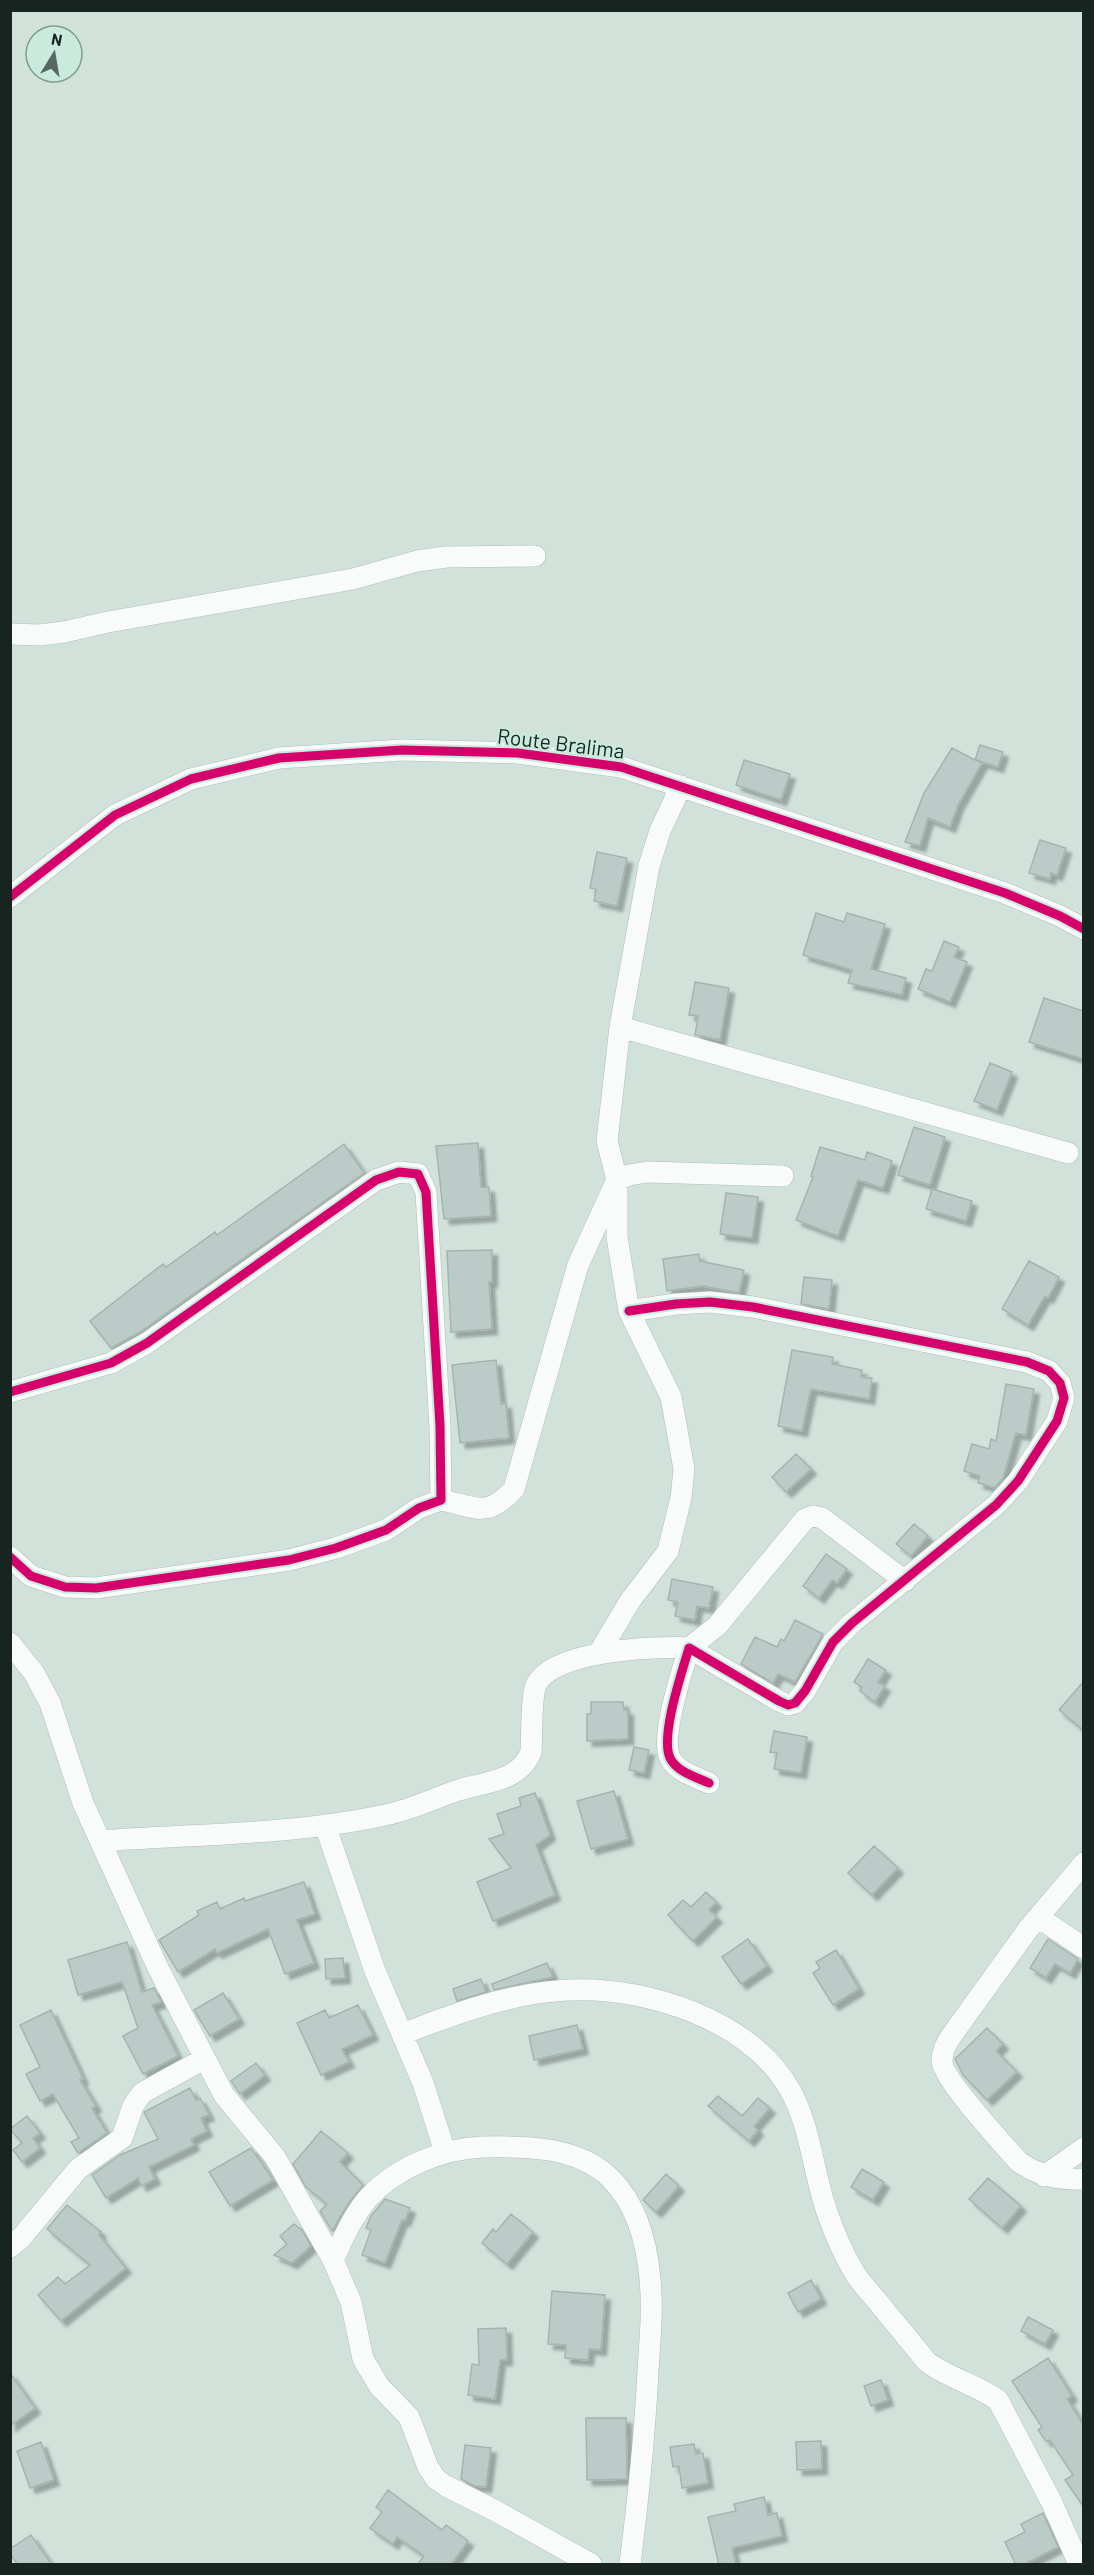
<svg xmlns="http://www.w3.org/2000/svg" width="1094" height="2575" font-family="Barlow,sans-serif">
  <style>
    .building { fill: #bbcbc7; stroke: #a5b4b0; stroke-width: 1.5; filter: url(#shadow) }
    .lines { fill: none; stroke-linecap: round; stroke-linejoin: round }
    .minor-casing { stroke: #b0beb8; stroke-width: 22 }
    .minor { stroke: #f8fbfa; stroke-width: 21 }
    .cycleway-casing { stroke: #c9eadc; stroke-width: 13 }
    .cycleway { stroke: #d6006c; stroke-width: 9 }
    .labels { text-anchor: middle; stroke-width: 5; stroke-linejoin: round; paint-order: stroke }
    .street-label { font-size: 21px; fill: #17241f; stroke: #c9eadc }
  </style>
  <defs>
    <filter id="shadow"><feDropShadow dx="5.5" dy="5.5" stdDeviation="1.5" flood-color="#0004"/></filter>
  </defs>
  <rect width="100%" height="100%" fill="#d1e2db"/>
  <!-- building -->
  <path class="building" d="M980,745L1003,752L998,767L976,760L982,763L958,805L950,827L928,818L920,846L905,842L924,793L952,748L975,760Z
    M744,760L790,774L781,800L736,785Z
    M1040,840L1066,848L1057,875L1051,873L1050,879L1029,873Z
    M597,852L627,858L617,906L594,901L596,889L590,888Z
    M816,913L844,922L847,913L885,924L871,969L906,978L902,995L848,983L852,970L803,955Z
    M944,941L959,947L954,957L967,962L950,1002L918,989L926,969L932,971Z
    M695,982L729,988L720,1040L695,1035L698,1016L689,1015Z
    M1044,998L1083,1011V1059L1029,1042Z
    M990,1063L1012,1072L997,1110L974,1101Z
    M914,1127L945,1137L930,1185L898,1175Z
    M478,1143L481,1187H489L491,1216L444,1219L436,1146Z
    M344,1144L364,1173L140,1332L111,1348L90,1321L163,1264L166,1267L215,1232L217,1235Z
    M820,1147L865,1160L867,1152L892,1161L883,1188L858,1180L838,1236L796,1220L813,1177L811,1176Z
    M932,1189L972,1201L966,1221L926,1209Z
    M726,1193L758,1197L752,1238L720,1234Z
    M492,1250V1282H489L492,1329L451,1332L447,1251Z
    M699,1254L700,1261L744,1270L739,1293L703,1286L667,1291L663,1259Z
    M1029,1261L1059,1277L1048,1298L1045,1296L1028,1325L1002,1309Z
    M804,1277L832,1280L829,1309L801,1304Z
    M792,1350L833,1357L832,1364L862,1370L861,1377L872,1378L869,1399L811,1389L802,1431L778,1426Z
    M496,1360L501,1404L506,1403L509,1438L460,1443L452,1365Z
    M1006,1384L1034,1389L1026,1435L1016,1433L1003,1478L995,1488L978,1483L980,1476L964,1471L972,1444L989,1449L991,1439L996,1441Z
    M796,1454L811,1469L786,1492L772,1477Z
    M914,1524L928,1536L911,1556L896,1544Z
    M826,1554L847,1569L837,1583L832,1580L819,1598L803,1586Z
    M672,1579L713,1587L709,1608L697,1606L695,1620L675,1616L678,1602L668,1600Z
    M795,1620L823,1634L795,1682L778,1674L773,1683L741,1664L755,1637L777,1647L781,1639L784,1641Z
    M868,1659L886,1670L878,1682L885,1686L875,1702L860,1691L862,1687L854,1682Z
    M1083,1682V1730L1059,1710Z
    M591,1702H623L624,1710H628V1739L587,1741V1714H591Z
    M774,1731L807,1737L801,1773L774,1769L777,1753L770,1752Z
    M634,1747L649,1750L644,1773L629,1770Z
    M614,1791L628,1839L591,1849L577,1801Z
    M535,1793L550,1835L536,1845L555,1895L493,1921L477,1882L511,1868L489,1839L504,1834L497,1814L521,1806L519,1798Z
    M874,1846L898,1868L872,1895L848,1873Z
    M304,1882L315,1914L297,1920L314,1963L285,1974L268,1929L217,1953L215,1949L178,1972L159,1940L199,1915L197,1911L217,1902L220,1909L244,1898L245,1901Z
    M706,1892L716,1902L709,1910L717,1917L693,1941L668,1915L683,1900L691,1907Z
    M748,1939L767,1966L741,1984L722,1957Z
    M1048,1939L1078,1959L1070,1973L1055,1964L1046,1978L1030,1968Z
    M127,1942L142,1992L154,1988L161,2002L152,2005L178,2056L143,2074L123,2036L138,2028L122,1982L78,1995L68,1960Z
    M836,1950L859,1989L833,2005L813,1973L820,1968L816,1962Z
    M343,1958L345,1978L326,1979L325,1959Z
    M547,1963L553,1977L494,1990L492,1984Z
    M481,1979L486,1992L457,2001L453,1989Z
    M223,1993L239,2019L210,2036L194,2010Z
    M358,2005L373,2035L342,2049L349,2062L321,2075L297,2023L325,2010L329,2018Z
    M51,2010L83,2079L80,2080L96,2106L92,2108L107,2133L78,2153L71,2142L79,2138L53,2094L40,2101L26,2074L40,2067L20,2025Z
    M577,2025L583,2049L534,2060L529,2036Z
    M987,2028L1003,2044L996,2051L1017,2072L987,2100L963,2075L955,2059Z
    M256,2063L265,2075L240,2094L231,2081Z
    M190,2088L196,2100L200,2098L209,2115L201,2118L207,2131L191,2139L194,2145L149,2167L155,2179L141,2186L138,2178L106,2198L92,2175L120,2155L158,2139L144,2112Z
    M718,2096L742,2116L758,2098L770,2108L754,2126L758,2130L749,2141L708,2106Z
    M27,2116L40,2133L33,2138L40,2148L22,2162L13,2150L22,2143L10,2129Z
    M321,2131L348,2153L340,2162L363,2185L348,2204L332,2231L320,2211L327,2204L306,2187L293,2164Z
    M251,2148L273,2180L230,2206L209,2172Z
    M862,2169L884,2182L873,2200L851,2187Z
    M666,2174L679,2186L656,2212L643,2200Z
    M988,2178L1021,2206L1002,2228L969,2199Z
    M385,2199L410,2208L405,2221L402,2220L385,2263L362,2255L371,2230L366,2228L371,2216Z
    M67,2205L101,2232L99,2235L126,2268L61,2321L38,2295L58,2277L65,2284L90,2265L47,2229Z
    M511,2214L533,2232L507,2264L482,2243L493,2229L496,2232Z
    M294,2224L302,2230L311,2246L292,2263L274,2255L287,2244L280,2236Z
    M811,2280L821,2299L798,2312L788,2293Z
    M552,2291L605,2295L601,2350L589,2349L588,2360L565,2358L566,2345L548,2344Z
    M1028,2317L1053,2330L1045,2344L1021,2331Z
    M506,2328L507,2360H500L495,2399L468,2395L472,2364L479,2365L478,2329Z
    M1048,2358L1072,2396L1067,2399L1083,2424V2506L1065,2480L1073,2475L1050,2440L1046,2441L1038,2430L1042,2427L1012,2381Z
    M10,2373L35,2408L10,2426Z
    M881,2380L888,2400L871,2406L864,2386Z
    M586,2418H626L627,2479L587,2480Z
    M821,2441L822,2469L797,2470L796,2442Z
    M41,2442L54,2480L30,2488L17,2451Z
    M694,2444L696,2454L703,2453L708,2483L682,2488L679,2466L673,2467L670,2447Z
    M465,2445L491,2448L486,2487L475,2486L461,2479Z
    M388,2490L442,2530L446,2525L468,2541L451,2565H417L424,2556L397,2537L393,2544L370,2528L382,2512L376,2507Z
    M764,2497L768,2515L777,2513L782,2536L732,2548L736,2565H719L708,2517L736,2511L734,2504Z
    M1043,2513L1058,2547L1023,2565H1016L1005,2542L1025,2532L1021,2524Z
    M31,2535L52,2565H18L10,2554V2549Z"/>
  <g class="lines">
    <!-- minor casing -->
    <g class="minor-casing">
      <path id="minor" d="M10,634L40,635L64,632L108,622L353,579L417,561L446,557L535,556
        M10,897L115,815L191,779L279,758L402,750L518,753L621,767L1005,893L1060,916L1084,929
        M620,1027L1068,1153
        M629,1311L676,1304L710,1302L753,1307L1027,1362L1049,1371L1060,1383L1064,1398L1057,1421L1018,1481L996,1505L852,1623L833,1642L805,1691L795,1703L788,1705L779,1701L689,1648C682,1672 660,1736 670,1758C677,1772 696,1777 709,1783
        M10,1392L111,1363L147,1343L376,1180L399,1172L418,1174L426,1192L440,1426L441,1500L419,1508L386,1530L336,1548L289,1560L96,1588L65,1587L31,1576L10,1557
        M441,1500C477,1507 486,1519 514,1489L578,1265L617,1180L629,1175L647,1172L783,1176
        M10,1643L34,1673L50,1703L83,1803L158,1968L224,2095L275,2157L333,2260L351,2302L363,2359L379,2386L409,2417L428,2467L436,2479L446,2486L494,2510L591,2564
        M599,1653L630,1601L668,1551L681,1498L684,1469L671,1397L629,1311L617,1237V1180L607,1141L620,1027L649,866L660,831L681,786
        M325,1825L375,1971L423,2083L445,2152
        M100,1841C192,1834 295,1835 385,1815C411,1810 434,1798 459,1790C485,1782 520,1781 531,1752C532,1735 531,1703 535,1688C546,1650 657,1646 689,1648L717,1626L805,1519L813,1516L822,1518L905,1581
        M1084,1863L1029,1928L952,2035C946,2043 942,2051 942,2061C942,2078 1004,2145 1018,2161C1037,2176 1060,2180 1084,2179
        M1038,1917L1084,1948
        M403,2034C506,1993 586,1970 693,2012C732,2028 769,2053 790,2090C811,2127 813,2173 827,2212C834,2232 842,2252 853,2270C859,2282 870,2292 878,2302C894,2322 911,2342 927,2362C949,2378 976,2385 998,2400L1052,2503L1079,2564
        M1044,2176L1084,2148
        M10,2247L21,2238L78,2169L122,2138L133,2106L142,2093L204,2059
        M333,2260C343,2239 353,2215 369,2197C397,2167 442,2149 482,2147C525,2146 579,2146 611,2179C637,2205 647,2244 650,2279C653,2309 650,2340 648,2370C645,2435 638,2500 630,2564"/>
    </g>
    <!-- minor -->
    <use href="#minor" class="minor"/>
    <!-- cycleway casing -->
    <g class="cycleway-casing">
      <path id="cycleway" d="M10,897L115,815L191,779L279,758L402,750L518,753L621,767L1005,893L1060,916L1084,929
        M629,1311L676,1304L710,1302L753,1307L1027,1362L1049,1371L1060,1383L1064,1398L1057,1421L1018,1481L996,1505L852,1623L833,1642L805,1691L795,1703L788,1705L779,1701L689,1648C682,1672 660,1736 670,1758C677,1772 696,1777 709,1783
        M10,1392L111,1363L147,1343L376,1180L399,1172L418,1174L426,1192L440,1426L441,1500L419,1508L386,1530L336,1548L289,1560L96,1588L65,1587L31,1576L10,1557"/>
    </g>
    <!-- cycleway -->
    <use href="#cycleway" class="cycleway"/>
  </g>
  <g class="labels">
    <!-- street labels -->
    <g class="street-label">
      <text transform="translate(561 744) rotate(7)" y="7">Route Bralima</text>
    </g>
  </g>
  <!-- border -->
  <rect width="1094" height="2575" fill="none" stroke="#17241f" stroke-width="24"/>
  <!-- north arrow -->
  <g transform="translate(54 54) rotate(11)"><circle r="28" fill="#c9eadc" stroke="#829b90" stroke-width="1.5"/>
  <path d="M0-4.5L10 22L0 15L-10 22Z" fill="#586661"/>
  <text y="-9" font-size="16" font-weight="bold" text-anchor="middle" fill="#17241f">N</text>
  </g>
</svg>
